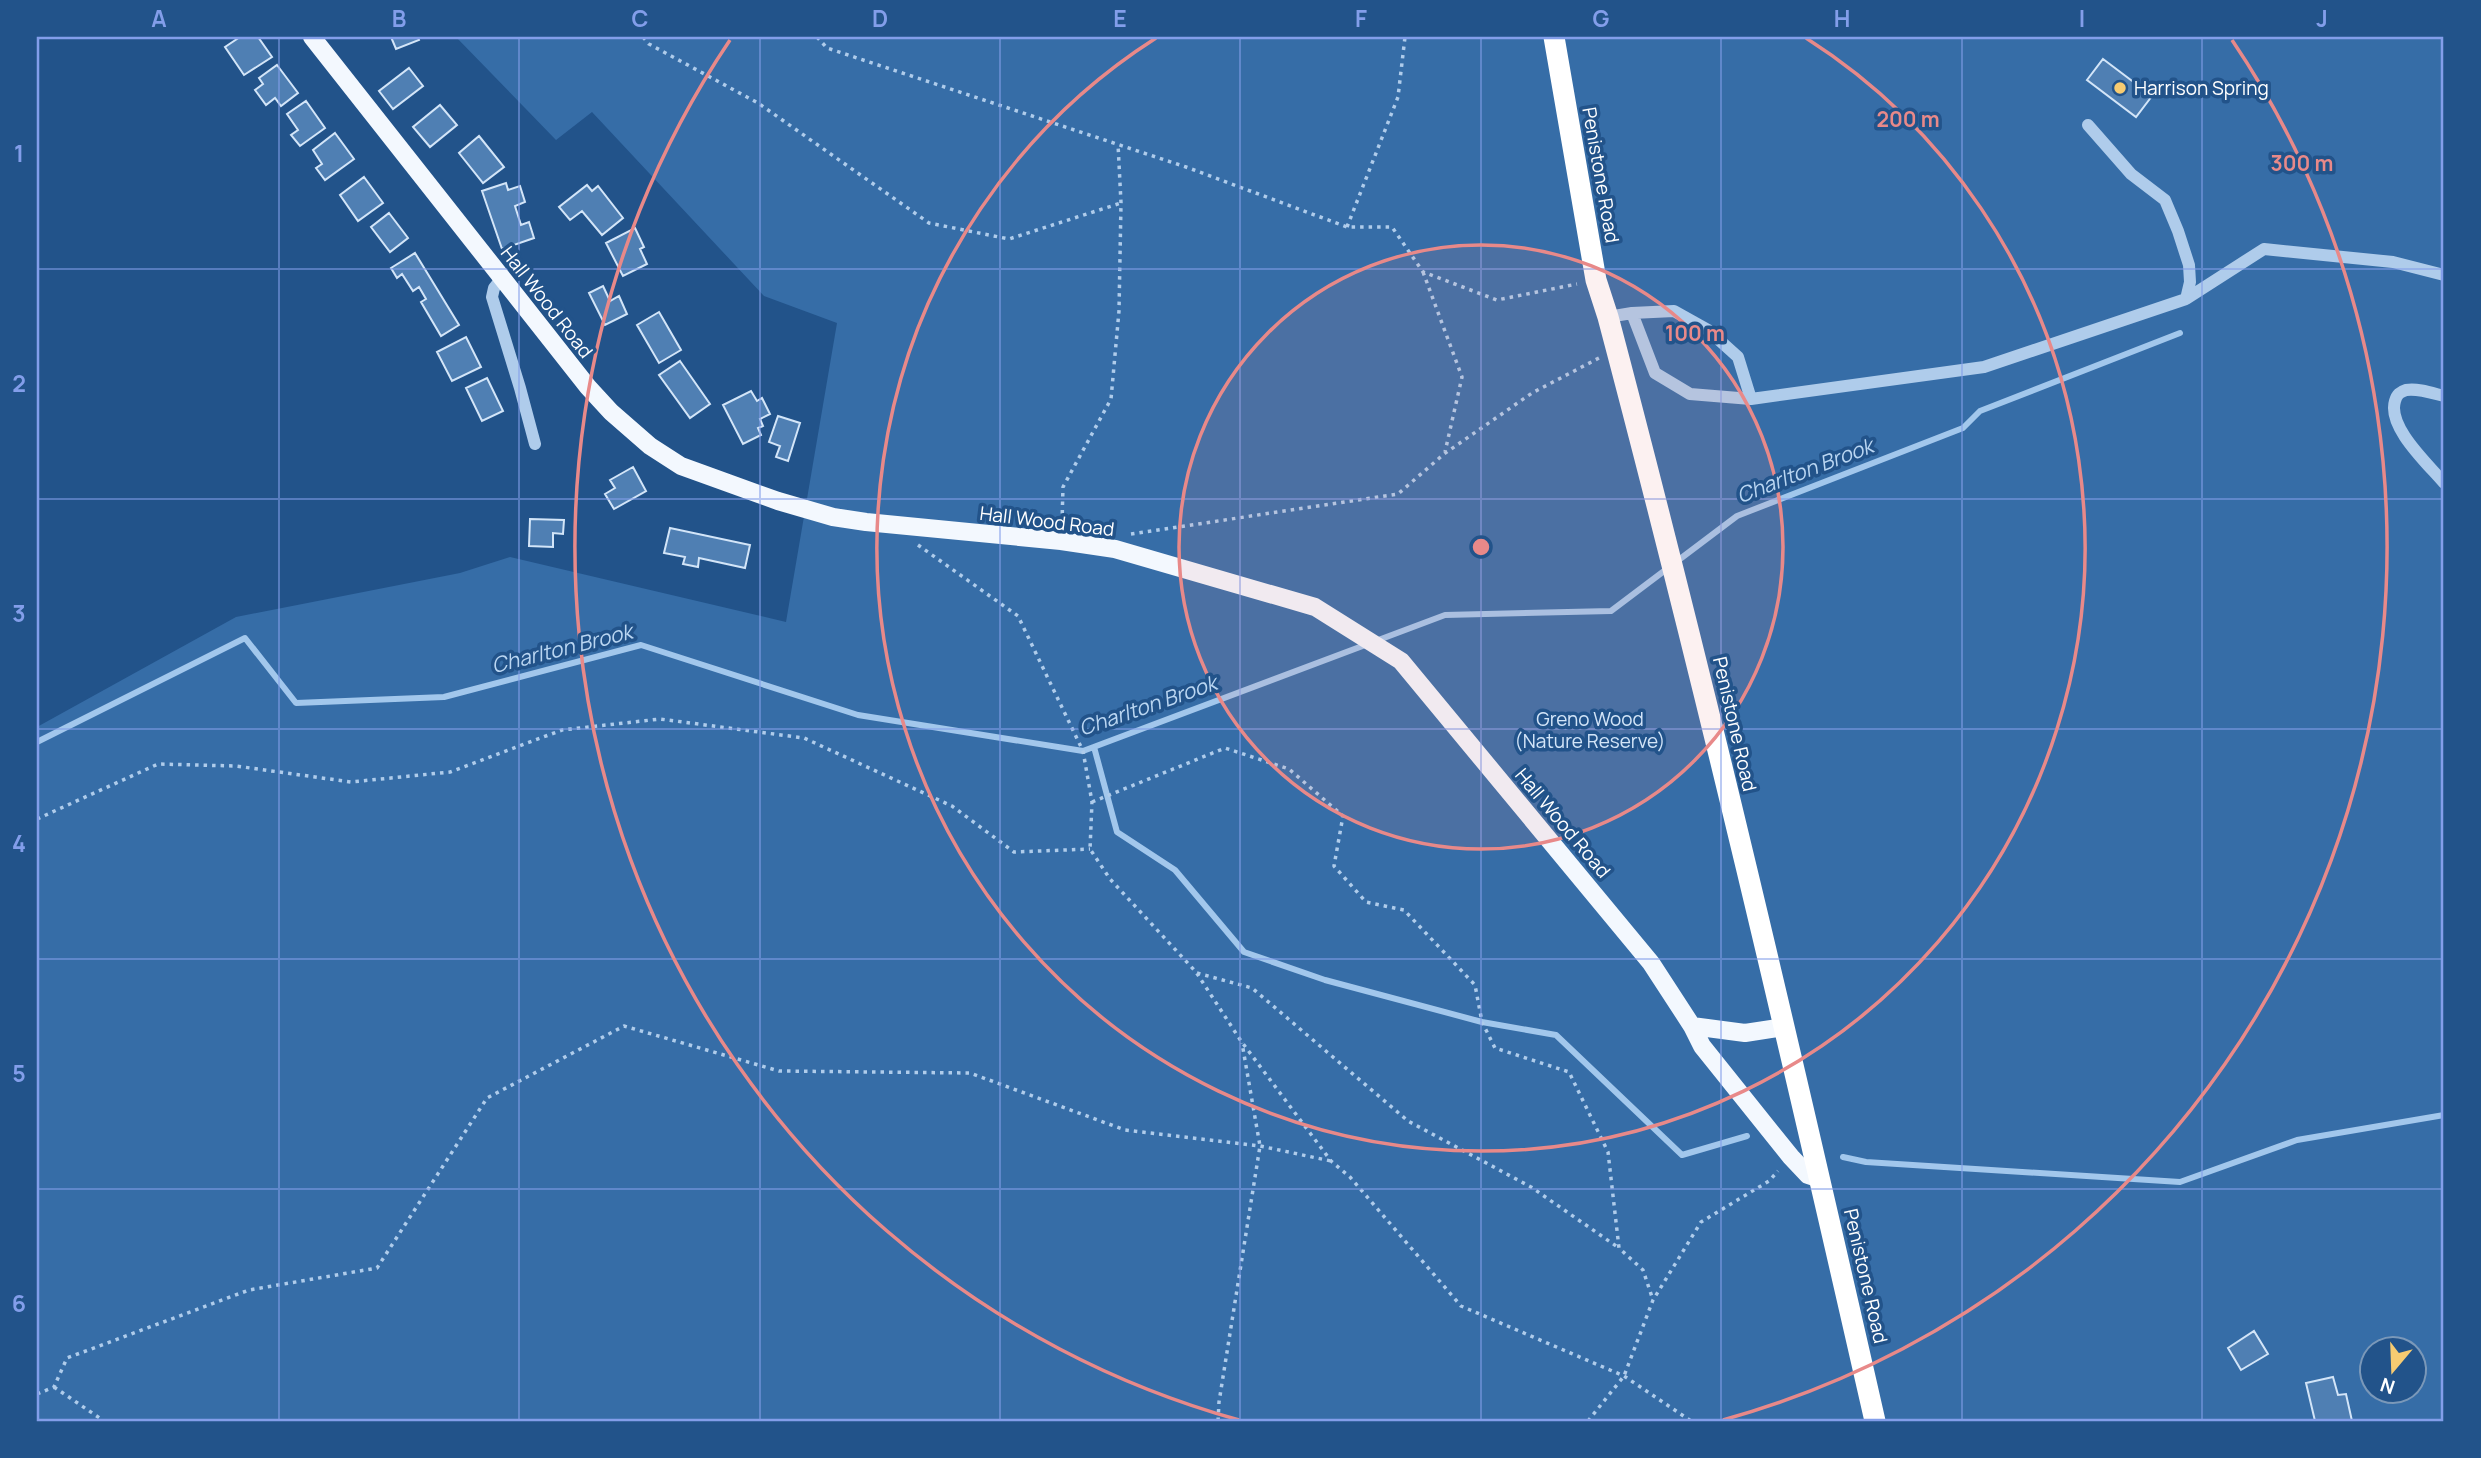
<svg xmlns="http://www.w3.org/2000/svg" width="2481" height="1458" font-family="Manrope,sans-serif">
  <style>
    .green { fill: #366da7; fill-rule: evenodd }
    .lines { fill: none; stroke-linecap: round; stroke-linejoin: round }
    .stream { stroke: #a2c7ec; stroke-width: 6 }
    .building { fill: #4f7fb3; stroke: #d3e5f8; stroke-width: 2 }
    .path { stroke: #afcceb; stroke-width: 3.5; stroke-dasharray: 3.5 5; stroke-linecap: butt }
    .minor { stroke: #afcceb; stroke-width: 12 }
    .major { stroke: #f3f8fe; stroke-width: 18 }
    .highway { stroke: #fff; stroke-width: 21 }
    .grid { fill: none; stroke: #839eea; stroke-width: 2; stroke-opacity: 0.55 }
    .ring { fill: none; stroke: #e88989; stroke-width: 3.5 }
    .poi-dot { fill: #f7cb71; stroke: #22538a; stroke-width: 2.5 }
    .labels { text-anchor: middle; stroke-width: 7; stroke-linejoin: round; paint-order: stroke }
    .poi-label { font-size: 19px; fill: #fff; stroke: #22538a; text-anchor: start }
    .street-label { font-size: 19px; fill: #fff; stroke: #22538a }
    .park-label { font-size: 19px; fill: #d3e5f8; stroke: #22538a }
    .water-label { font-size: 21px; font-style: italic; fill: #bad6f2; stroke: #22538a }
    .centre { fill: #e88989; stroke: #22538a; stroke-width: 3.5 }
    .ring-label { font-size: 21px; text-anchor: middle; font-weight: bold; fill: #e88989; stroke: #22538a; stroke-width: 7; stroke-linejoin: round; paint-order: stroke }
    .neatline { fill: none; stroke: #839eea; stroke-width: 2.5 }
    .grid-label { font-size: 23px; text-anchor: middle; font-weight: bold; fill: #839eea }
  </style>
  <rect width="100%" height="100%" fill="#22538a"/>
  <!-- green -->
  <path class="green" d="M456,37H2444V1421H37V727L236,617L460,573L510,557L786,622L837,323L764,296L592,112L556,140ZM2372,1350H2414V1392H2372Z"/>
  <g class="lines">
    <!-- stream -->
    <path class="stream" d="M37,742L245,638L296,703L444,697L641,645L858,715L1083,751L1445,615L1611,611L1737,516L1963,428L1980,411L2180,333
      M1094,747L1117,832L1175,870L1244,952L1325,980L1482,1022L1556,1035L1682,1155L1747,1136
      M1843,1157L1866,1162L2180,1182L2297,1140L2444,1115"/>
  </g>
  <!-- building -->
  <path class="building" d="M240,37H258L272,57L244,75L225,47Z
    M391,37H418L419,40L396,49Z
    M2103,59L2152,96L2136,117L2087,80Z
    M277,65L298,93L281,106L275,98L266,105L255,90L263,84L259,78Z
    M409,68L423,86L393,109L379,91Z
    M306,101L325,128L300,146L291,135L298,130L287,114Z
    M440,105L457,125L430,147L413,127Z
    M335,133L354,159L325,180L316,168L322,164L313,150Z
    M479,136L504,167L483,183L459,153Z
    M364,177L383,203L358,221L340,195Z
    M506,183L508,190L520,186L525,202L515,206L521,225L529,222L534,238L502,249L482,191Z
    M587,185L592,191L598,186L623,218L602,235L582,211L570,220L559,207Z
    M389,213L408,238L390,252L371,227Z
    M635,228L644,247L640,249L647,264L623,276L606,243Z
    M415,253L459,325L441,336L421,302L426,299L419,287L413,291L402,274L397,278L391,268Z
    M603,286L610,301L619,296L627,314L605,325L589,293Z
    M659,312L681,350L659,363L637,325Z
    M466,337L481,367L452,381L437,352Z
    M680,361L710,404L690,418L659,375Z
    M487,378L503,411L482,421L466,388Z
    M751,391L757,401L762,398L770,414L760,419L763,426L758,428L761,435L743,444L723,405Z
    M778,416L800,423L788,461L776,457L780,446L769,442Z
    M633,467L646,491L614,509L605,494L615,488L610,480Z
    M530,519L564,520L563,534L553,533V547L529,546Z
    M670,528L750,545L745,568L699,558L698,567L683,564L685,557L664,553Z
    M2254,1331L2268,1354L2241,1370L2228,1348Z
    M2333,1377L2338,1395L2346,1394L2352,1421H2315L2306,1383Z"/>
  <g class="lines">
    <!-- path -->
    <path class="path" d="M643,37L649,44L758,103L929,223L1009,239L1121,203
      M817,37L827,48L1186,167L1347,227H1392L1423,272L1497,300L1577,284
      M1347,227L1398,97L1405,37
      M1423,272L1462,377L1445,452
      M1062,522L1063,487L1111,399L1119,311L1121,203L1118,144
      M1131,534L1398,494L1444,454L1532,393L1599,358
      M918,545L1018,616L1083,751L1092,802L1090,849L1110,879L1196,972L1241,1041L1331,1161L1350,1177L1461,1306L1624,1376L1691,1421
      M1092,802L1225,748L1289,769L1343,816L1334,866L1366,902L1404,910L1475,985L1482,1022L1495,1048L1569,1072L1608,1152L1619,1248L1643,1270L1653,1300
      M37,819L158,764L236,766L351,782L450,772L562,730L660,719L804,738L952,806L1014,852L1090,849
      M1197,973L1252,988L1408,1121L1531,1187L1619,1248
      M54,1387L104,1421
      M37,1394L54,1387L67,1358L249,1290L377,1268L487,1098L624,1026L779,1071L970,1073L1125,1130L1260,1146L1331,1161
      M1218,1421L1219,1402L1260,1146L1242,1043
      M1588,1421L1624,1376L1653,1300L1701,1222L1769,1181L1778,1171"/>
    <!-- minor -->
    <path class="minor" d="M2088,125L2131,174L2165,200L2178,231L2189,265L2190,282L2186,299
      M502,278L494,288L492,297L520,388L535,444
      M1632,313L1674,311L1708,330L1738,357L1751,399
      M1608,317L1632,313L1655,373L1690,394L1751,399L1984,367L2186,299L2264,249L2393,262L2444,275
      M2444,396C2432,393 2418,388 2406,390C2400,392 2397,394 2395,401C2387,427 2428,464 2444,483"/>
    <!-- major -->
    <path class="major" d="M312,37L588,387L611,412L650,446L681,466L778,501L833,517L866,522L1061,541L1115,549L1315,607L1401,661L1651,963L1692,1026L1745,1033L1784,1027
      M1692,1026L1702,1046L1791,1157L1808,1175L1820,1179"/>
    <!-- highway -->
    <path class="highway" d="M1554,37L1596,280L1608,317C1705,683 1791,1052 1875,1421"/>
  </g>
  <!-- grid -->
  <path class="grid" d="M279,37V1421M519,37V1421M760,37V1421M1000,37V1421M1240,37V1421M1481,37V1421M1721,37V1421M1962,37V1421M2202,37V1421M37,269H2444M37,499H2444M37,729H2444M37,959H2444M37,1189H2444"/>
  <!-- distance rings -->
  <circle cx="1481" cy="547" r="302" fill="#e88989" fill-opacity=".12"/>
  <g class="ring">
    <circle cx="1481" cy="547" r="302"/>
    <path d="M1806 38A604 604 0 1 1 1156 38"/>
    <path d="M1239 1420A906 906 0 0 1 730 40M2232 40A906 906 0 0 1 1723 1420"/>
  </g>
  <!-- markers -->
  <circle class="poi-dot" cx="2120" cy="88" r="7"/>
  <g class="labels">
    <!-- poi labels -->
    <g class="poi-label">
      <text x="2134" y="95">Harrison Spring</text>
    </g>
    <!-- street labels -->
    <g class="street-label">
      <text transform="translate(1601 175) rotate(80)" y="7">Penistone Road</text>
      <text transform="translate(547 302) rotate(52)" y="7">Hall Wood Road</text>
      <text transform="translate(1047 521) rotate(7)" y="7">Hall Wood Road</text>
      <text transform="translate(1735 724) rotate(77)" y="7">Penistone Road</text>
      <text transform="translate(1563 823) rotate(50)" y="7">Hall Wood Road</text>
      <text transform="translate(1866 1276) rotate(77)" y="7">Penistone Road</text>
    </g>
    <!-- park labels -->
    <g class="park-label">
      <text x="1590" y="726">Greno Wood<tspan x="1590" dy="22">(Nature Reserve)</tspan></text>
    </g>
    <!-- water labels -->
    <g class="water-label">
      <text transform="translate(1805 471) rotate(-21)" y="7">Charlton Brook</text>
      <text transform="translate(562 649) rotate(-14)" y="7">Charlton Brook</text>
      <text transform="translate(1148 706) rotate(-19)" y="7">Charlton Brook</text>
    </g>
  </g>
  <circle cx="1481" cy="547" r="10" class="centre"/>
  <g class="ring-label">
    <text x="1908" y="127">200 m</text>
    <text x="2302" y="171">300 m</text>
    <text x="1695" y="341">100 m</text>
  </g>
  <!-- border -->
  <rect width="2481" height="1458" fill="none" stroke="#22538a" stroke-width="77"/>
  <!-- north arrow -->
  <g transform="translate(2393 1370) rotate(199)"><circle r="33" fill="#22538a" stroke="#7a98b9" stroke-width="2"/>
  <path d="M0-5L12 26L0 18L-12 26Z" fill="#f7cb71"/>
  <text y="-10" font-size="19" font-weight="bold" text-anchor="middle" fill="#ffffff">N</text>
  </g>
  <rect x="38" y="38" width="2404" height="1382" class="neatline"/>
  <g class="grid-label">
    <text x="159" y="27">A</text>
    <text x="399" y="27">B</text>
    <text x="640" y="27">C</text>
    <text x="880" y="27">D</text>
    <text x="1120" y="27">E</text>
    <text x="1361" y="27">F</text>
    <text x="1601" y="27">G</text>
    <text x="1842" y="27">H</text>
    <text x="2082" y="27">I</text>
    <text x="2322" y="27">J</text>
    <text x="19" y="162">1</text>
    <text x="19" y="392">2</text>
    <text x="19" y="622">3</text>
    <text x="19" y="852">4</text>
    <text x="19" y="1082">5</text>
    <text x="19" y="1312">6</text>
  </g>
</svg>
